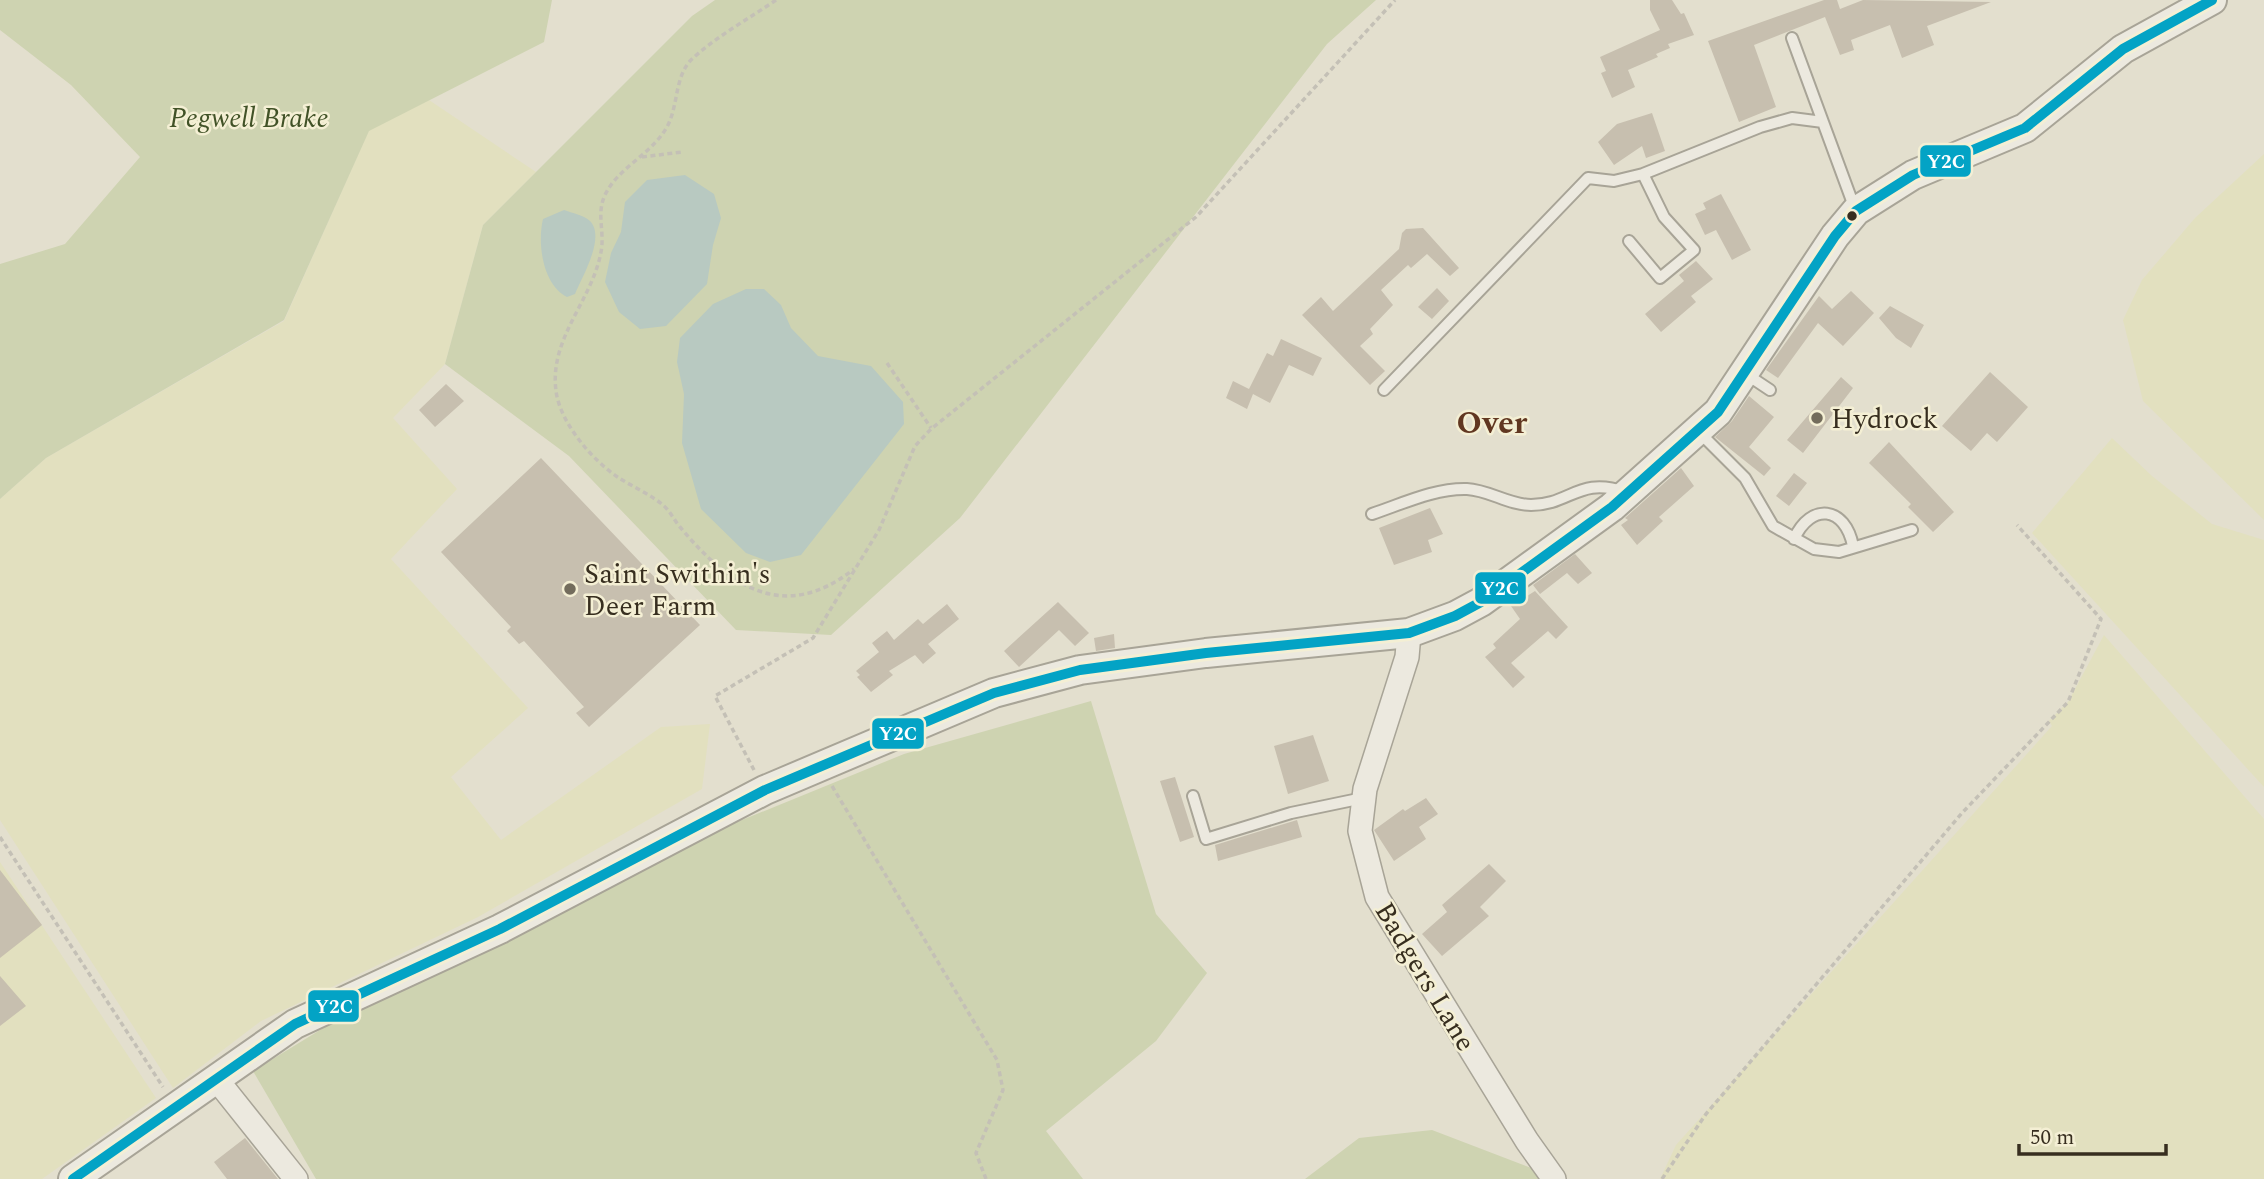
<svg xmlns="http://www.w3.org/2000/svg" width="2264" height="1179" font-family="Spectral,serif">
  <style>
    .farmland { fill: #e2e0bf }
    .green { fill: #ced3b1 }
    .water { fill: #b8c9c1 }
    .building { fill: #c7bfaf }
    .lines { fill: none; stroke-linecap: round; stroke-linejoin: round }
    .service-casing { stroke: #a8a497; stroke-width: 14 }
    .minor-casing { stroke: #a8a497; stroke-width: 26 }
    .tertiary-casing { stroke: #a8a497; stroke-width: 32 }
    .path { stroke: #c4c0b6; stroke-width: 3.5; stroke-dasharray: 5 3.5; stroke-linecap: butt }
    .service { stroke: #ece9df; stroke-width: 10 }
    .minor { stroke: #ece9df; stroke-width: 23 }
    .tertiary { stroke: #ece9df; stroke-width: 28 }
    .bus-1-casing { stroke: #f4efd4; stroke-width: 16 }
    .bus-1 { stroke: #03a3c5; stroke-width: 10 }
    .bus-dot { fill: #372e1f; stroke: #f4efd4; stroke-width: 2.5 }
    .poi-dot { fill: #736c5c; stroke: #f4efd4; stroke-width: 2.5 }
    .labels { text-anchor: middle; stroke-width: 5; stroke-linejoin: round; paint-order: stroke }
    .park-label { font-size: 28px; font-style: italic; fill: #415227; stroke: #f4efd4 }
    .poi-label { font-size: 28px; fill: #372e1f; stroke: #f4efd4; text-anchor: start }
    .street-label { font-size: 28px; fill: #372e1f; stroke: #f4efd4 }
    .quarter-label { font-size: 32px; font-weight: bold; fill: #613721; stroke: #f4efd4 }
    .line-badge { stroke: #f4efd4; stroke-width: 2.5 }
    .badge-label { font-size: 19px; text-anchor: middle; font-weight: bold; fill: #fff }
  </style>
  <rect width="100%" height="100%" fill="#e3dfce"/>
  <!-- farmland -->
  <path class="farmland" d="M429,100L536,172L483,225L445,364L393,418L457,489L391,559L528,708L451,777L501,840L661,727L710,724L702,789L478,917L261,1021L173,1088L0,820V499L46,458L284,321L369,130Z
    M2264,154V520L2143,401L2123,320L2142,280L2195,218Z
    M2112,438L2152,476L2212,524L2264,540V787L2032,533Z
    M2104,635L2264,819V1179H1660L1676,1145L2052,726L2049,721L2068,702Z
    M0,862L156,1098L42,1179H0Z"/>
  <!-- green -->
  <path class="green" d="M0,0H552L544,42L369,131L284,320L46,458L0,499V264L65,244L140,157L71,85L0,30Z
    M715,0H1376L1327,44L960,518L831,635L736,630L569,456L445,364L483,225L692,16Z
    M1091,701L1156,914L1207,973L1156,1041L1046,1131L1083,1179H316L253,1071L356,1008L693,840L904,754Z
    M1432,1130L1534,1169L1540,1179H1305L1359,1138Z"/>
  <!-- water -->
  <path class="water" d="M685,175L714,194L721,218L713,245L707,284L666,326L640,329L619,312L605,282L611,253L621,232L625,202L647,180Z
    M564,210C572,213 584,215 590,221C606,237 582,277 575,294L567,297C543,285 537,244 543,219Z
    M746,289H764L781,305L791,328L818,356L871,366L903,402L904,424L801,555L770,562L746,553L701,509L682,443L684,394L677,362L680,338L713,304Z"/>
  <!-- building -->
  <path class="building" d="M1650,0H1672L1681,14L1684,13L1694,35L1668,44L1670,48L1656,54L1658,57L1628,70L1635,87L1612,98L1601,73L1606,71L1600,57L1660,30L1650,10Z
    M1824,0H1837L1840,9L1863,0L1991,2L1927,26L1934,45L1902,58L1890,25L1851,40L1854,50L1840,55L1825,17L1754,45L1776,107L1739,122L1708,41Z
    M1652,113L1665,151L1646,158L1642,146L1614,165L1598,142L1617,124Z
    M1721,194L1751,250L1732,260L1716,230L1705,235L1695,214L1706,209L1703,203Z
    M1423,228L1459,268L1450,276L1427,254L1411,268L1408,265L1381,290L1393,305L1370,329L1373,334L1360,346L1385,371L1370,385L1302,315L1321,297L1333,311L1399,249L1402,233L1406,229Z
    M1696,261L1713,279L1691,296L1696,302L1661,332L1645,314L1684,281L1679,275Z
    M1437,288L1449,301L1432,319L1418,307Z
    M1851,291L1874,313L1843,346L1818,323L1778,378L1766,370L1819,296L1832,309Z
    M1890,306L1924,325L1911,348L1896,338L1879,318Z
    M1281,339L1322,358L1313,376L1289,365L1270,403L1253,394L1247,409L1226,398L1233,381L1249,389L1267,353L1273,356Z
    M1990,372L2028,407L1997,442L1987,433L1971,451L1942,426Z
    M1841,377L1853,388L1803,453L1787,440Z
    M446,384L464,401L435,427L419,410Z
    M1749,396L1774,417L1749,447L1771,468L1764,476L1715,437L1732,421Z
    M1889,442L1954,512L1933,532L1908,507L1911,504L1869,463Z
    M541,458L700,625L589,727L576,713L584,707L524,641L519,644L507,631L511,627L441,552Z
    M1681,468L1694,486L1659,517L1663,521L1637,545L1621,525L1628,520L1625,518Z
    M1794,473L1807,483L1789,506L1776,496Z
    M1430,508L1443,534L1428,540L1432,552L1394,565L1379,528Z
    M1575,554L1592,573L1578,584L1567,573L1540,594L1533,585Z
    M1535,591L1568,627L1556,639L1548,631L1511,663L1525,677L1513,688L1485,657L1496,648L1493,644L1520,619L1511,606Z
    M1058,602L1089,633L1075,646L1059,630L1019,667L1004,651Z
    M947,604L959,619L928,644L936,653L923,664L915,655L889,671L893,675L871,692L857,677L860,675L856,671L879,652L872,643L887,631L894,640L918,619L923,624Z
    M1114,634L1115,648L1096,651L1094,638Z
    M1313,735L1329,781L1288,794L1274,746Z
    M1175,777L1194,837L1180,842L1160,781Z
    M1426,798L1438,814L1419,827L1426,839L1394,861L1374,830L1403,809L1405,811Z
    M1297,820L1302,837L1218,861L1215,845Z
    M1489,864L1506,881L1480,907L1489,916L1442,956L1422,934L1447,912L1442,905Z
    M0,870L42,925L0,958Z
    M0,976L26,1006L0,1026Z
    M245,1138L278,1179H227L214,1162Z"/>
  <g class="lines">
    <!-- service casing -->
    <g class="service-casing">
      <path id="service" d="M1792,38L1855,209
        M1629,241L1660,278L1694,250L1664,217L1643,174
        M1746,374L1770,390
        M1384,390L1588,178L1614,181L1643,174L1760,127L1792,118L1823,122
        M1698,431L1745,478L1773,526L1814,549L1839,552L1912,530
        M1372,514C1402,504 1435,488 1467,489C1489,490 1509,505 1531,505C1570,505 1579,476 1625,492
        M1794,539C1811,502 1845,506 1853,546
        M1193,796L1206,839L1291,813L1363,798"/>
    </g>
    <!-- minor casing -->
    <g class="minor-casing">
      <path id="minor" d="M1409,633L1407,657L1365,789L1360,831L1377,897L1527,1141L1554,1179
        M217,1080L296,1179"/>
    </g>
    <!-- tertiary casing -->
    <g class="tertiary-casing">
      <path id="tertiary" d="M73,1179L295,1024L500,929L765,790L994,693L1080,670L1206,653L1409,633L1455,616L1481,602L1612,507L1718,412L1835,236L1856,211L1913,175L2025,128L2123,49L2212,0"/>
    </g>
    <!-- path -->
    <path class="path" d="M776,0C750,18 712,39 690,61C675,78 678,105 668,125C653,154 618,167 605,195C596,214 605,232 601,252C592,301 549,338 556,391C560,423 593,461 619,478C633,487 652,495 664,506C670,511 674,520 680,527C730,587 784,624 854,569
      M642,157L682,152
      M887,363L931,428
      M754,770L715,696L813,638L879,530L915,446L931,429L1196,217L1395,0
      M832,786L997,1060L1003,1090L976,1153L986,1179
      M0,837L163,1087
      M1662,1179L1706,1114L1962,813L2068,702L2101,619L2017,525"/>
    <!-- service -->
    <use href="#service" class="service"/>
    <!-- minor -->
    <use href="#minor" class="minor"/>
    <!-- tertiary -->
    <use href="#tertiary" class="tertiary"/>
    <!-- bus-1 casing -->
    <g class="bus-1-casing">
      <path id="bus-1" d="M73,1179L295,1024L500,929L765,790L994,693L1080,670L1206,653L1409,633L1455,616L1481,602L1612,507L1718,412L1835,236L1856,211L1913,175L2025,128L2123,49L2212,0"/>
    </g>
    <!-- bus-1 -->
    <use href="#bus-1" class="bus-1"/>
  </g>
  <!-- markers -->
  <circle class="bus-dot" cx="1852" cy="216" r="6"/>
  <g class="poi-dot">
    <circle cx="1817" cy="418" r="7"/>
    <circle cx="570" cy="589" r="7"/>
  </g>
  <g class="labels">
    <!-- park labels -->
    <g class="park-label">
      <text x="249" y="127">Pegwell Brake</text>
    </g>
    <!-- poi labels -->
    <g class="poi-label">
      <text x="1831" y="428">Hydrock</text>
      <text x="584" y="583">Saint Swithin's<tspan x="584" dy="32">Deer Farm</tspan></text>
    </g>
    <!-- street labels -->
    <g class="street-label">
      <text transform="translate(1426 976) rotate(59)" y="10">Badgers Lane</text>
    </g>
    <!-- quarter labels -->
    <g class="quarter-label">
      <text x="1492" y="433">Over</text>
    </g>
  </g>
  <g class="line-badge">
    <rect x="1919" y="144" width="53" height="34" rx="7" fill="#03a3c5"/>
    <rect x="1474" y="571" width="53" height="34" rx="7" fill="#03a3c5"/>
    <rect x="871" y="717" width="54" height="33" rx="7" fill="#03a3c5"/>
    <rect x="307" y="989" width="53" height="34" rx="7" fill="#03a3c5"/>
  </g>
  <g class="badge-label">
    <text x="1946" y="168">Y2C</text>
    <text x="1500" y="595">Y2C</text>
    <text x="898" y="740">Y2C</text>
    <text x="334" y="1013">Y2C</text>
  </g>
  <!-- scale -->
  <path d="M2019 1144v10h147v-10" fill="none" stroke="#372e1f" stroke-width="3.5"/>
  <text x="2030" y="1144" font-size="21" fill="#372e1f" stroke="#f4efd4" stroke-width="5" paint-order="stroke">50 m</text>
</svg>
